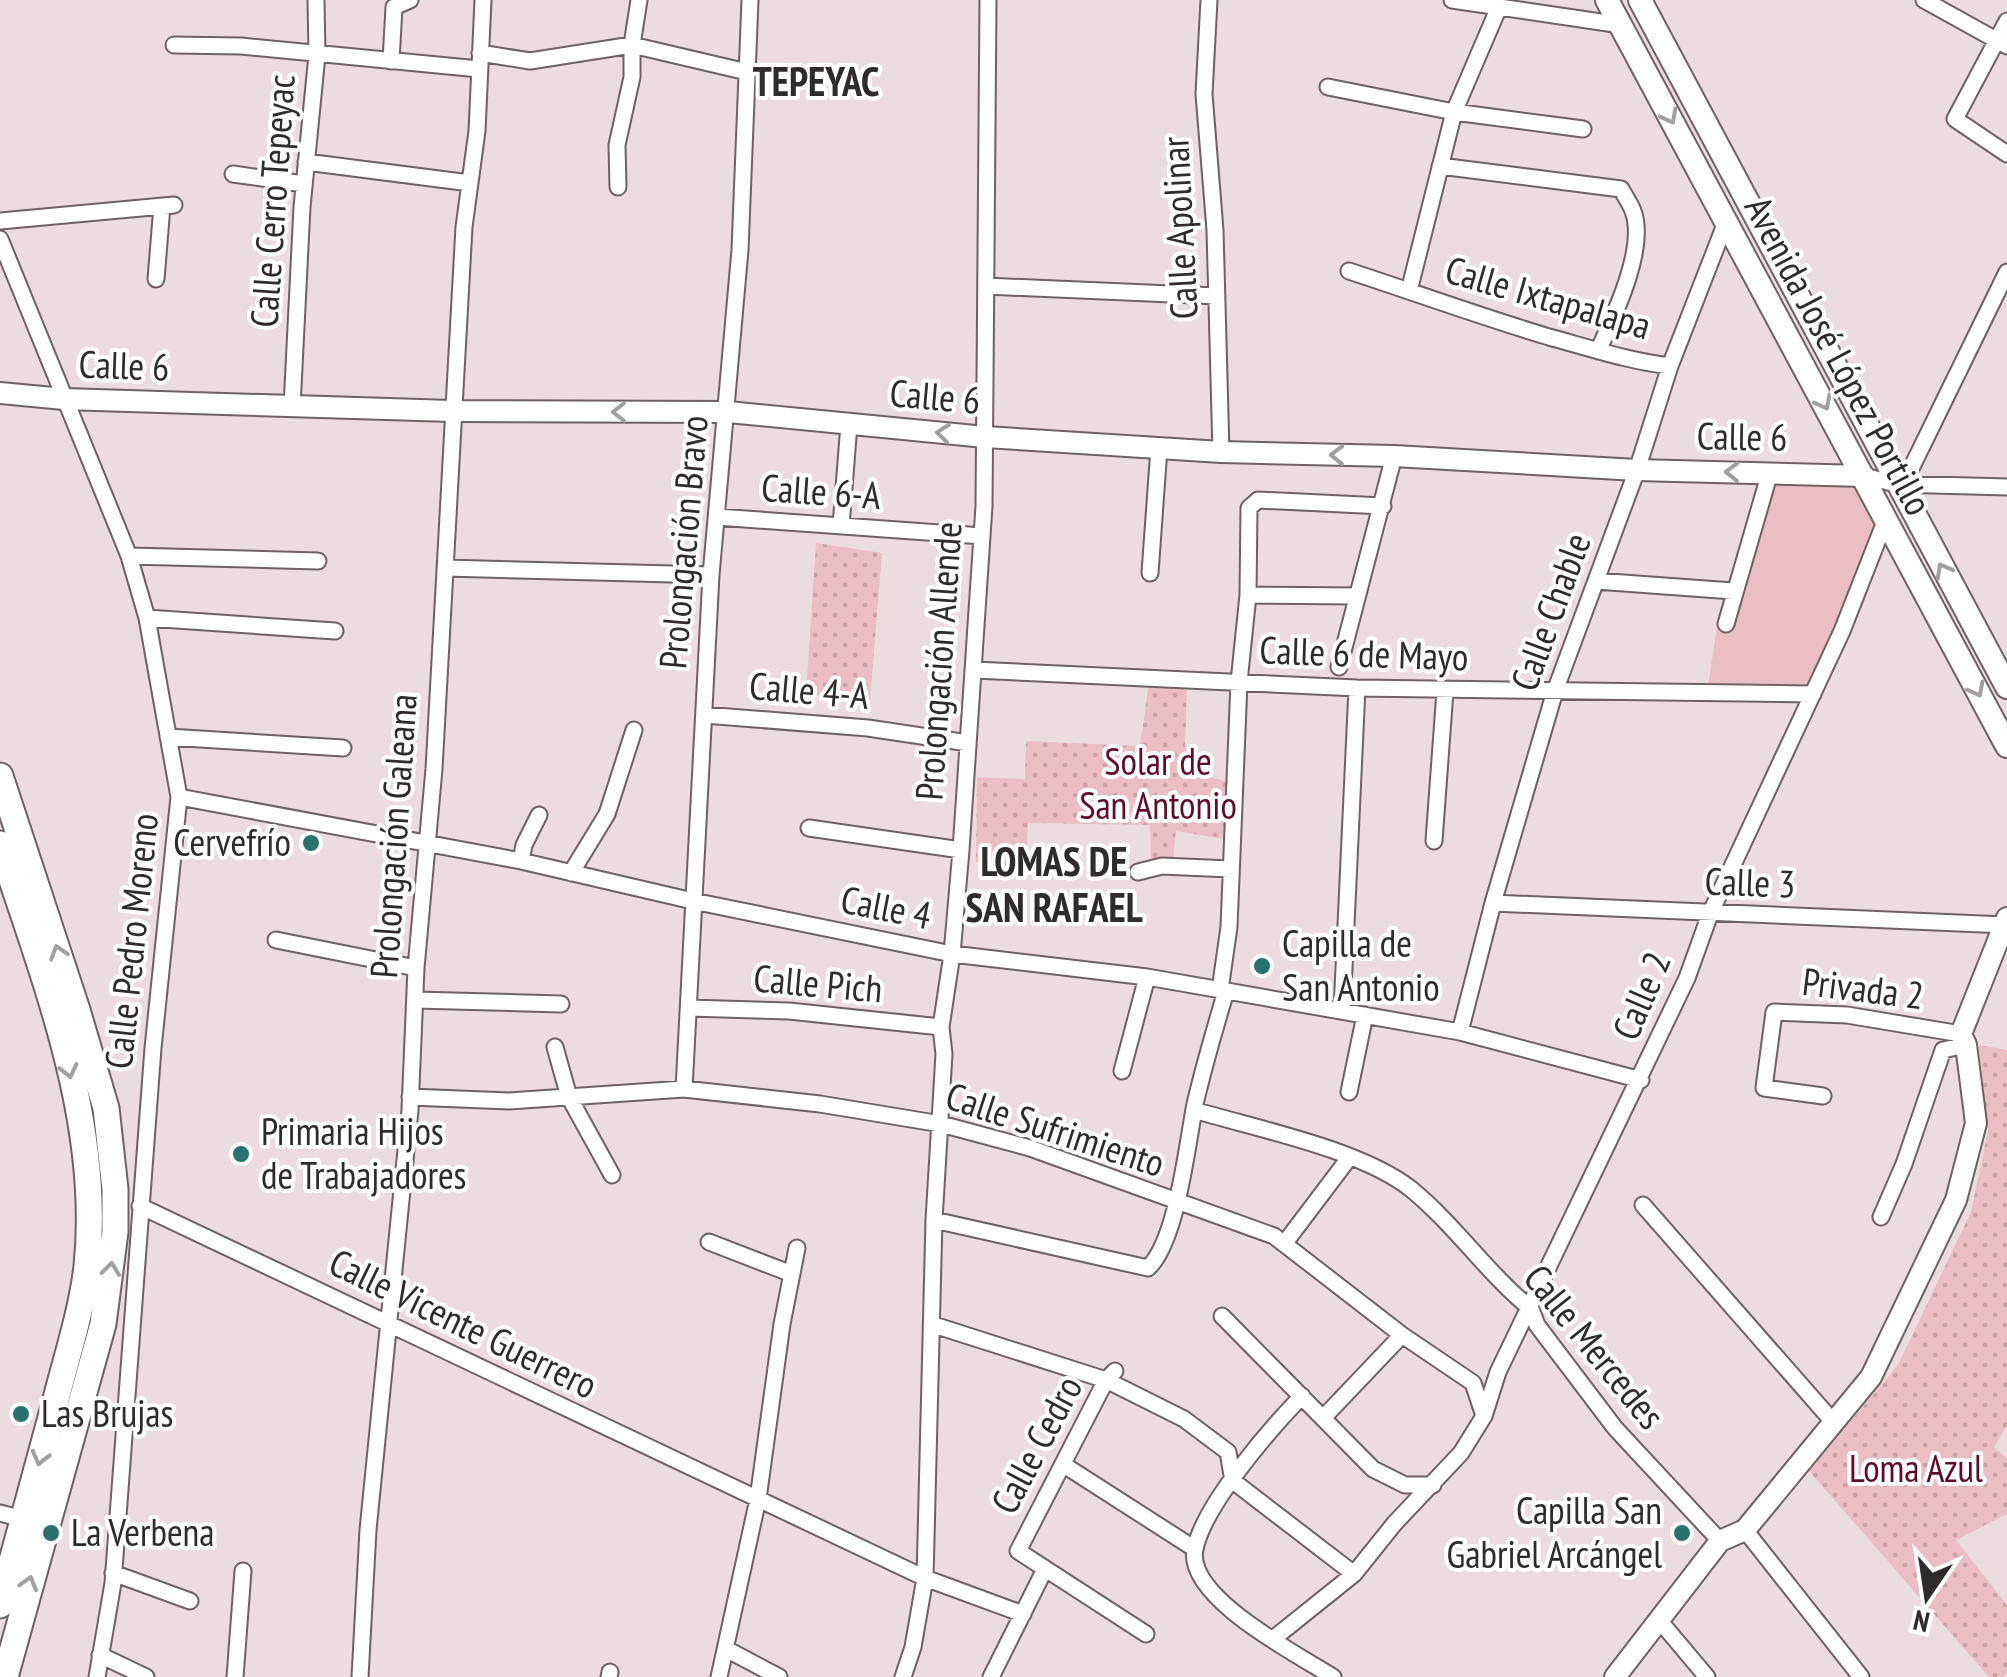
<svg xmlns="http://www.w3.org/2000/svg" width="2007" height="1677" font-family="'PT Sans Narrow',sans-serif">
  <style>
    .grass { fill: #ebbdc5 }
    .park { fill: url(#park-dots) }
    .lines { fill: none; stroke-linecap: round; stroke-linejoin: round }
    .minor-casing { stroke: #6e6163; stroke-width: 19 }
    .tertiary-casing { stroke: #6e6163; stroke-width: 24 }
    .secondary-casing { stroke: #6e6163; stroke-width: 26 }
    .primary-casing { stroke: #6e6163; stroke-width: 29 }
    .minor { stroke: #fff; stroke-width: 15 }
    .tertiary { stroke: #fff; stroke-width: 20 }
    .secondary { stroke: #fff; stroke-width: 22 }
    .primary { stroke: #fff; stroke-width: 25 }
    .oneway { stroke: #a19fa0 }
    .poi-dot { fill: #29726c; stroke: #fff; stroke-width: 4 }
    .labels { text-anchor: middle; stroke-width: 8; stroke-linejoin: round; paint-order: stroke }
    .street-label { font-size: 38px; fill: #2f2a2b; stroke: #fff }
    .park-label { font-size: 38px; fill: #5e0b27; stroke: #fff }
    .poi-label { font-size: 38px; fill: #2f2a2b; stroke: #fff; text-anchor: start }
    .neighbourhood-label { font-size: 40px; font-weight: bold; fill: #2f2a2b; stroke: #fff }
  </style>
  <defs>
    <pattern id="park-dots" width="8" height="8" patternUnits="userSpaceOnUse" patternTransform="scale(2.5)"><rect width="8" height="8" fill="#ebbdc5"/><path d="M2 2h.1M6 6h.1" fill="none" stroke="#caa3a9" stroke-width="1.8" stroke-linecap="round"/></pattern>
  </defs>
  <rect width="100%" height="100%" fill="#ebdddf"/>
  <!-- grass -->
  <path class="grass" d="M1771,474L1863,476L1886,520L1810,690L1708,686L1717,627H1723Z"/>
  <!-- park -->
  <path class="park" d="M816,543L882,553L870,700L806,694Z
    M1149,683L1187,684L1185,750L1208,757L1212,778L1230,782L1225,839L1176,831L1173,858H1151L1150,825L1028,823L1026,868L976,862L977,777L1025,779L1026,741L1140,746Z
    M1979,1045L2007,1050V1426L1994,1447L2007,1459V1514L1956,1540L2007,1605V1673L2003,1677H1989L1809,1471L1898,1365L1971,1212L1988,1131Z"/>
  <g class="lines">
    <!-- minor casing -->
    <g class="minor-casing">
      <path id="minor" d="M1209,0L1204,94L1215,230L1221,452
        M1452,0L1621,25
        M1924,0L2007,46
        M2007,21L1955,119L2007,154
        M174,45L241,46L479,69
        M480,53L530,61L632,45L747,72
        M391,61L394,7L410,0
        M1328,87L1454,112L1583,129
        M306,162L470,183
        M1440,166L1621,189C1625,196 1630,203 1633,211C1647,248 1614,316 1598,351
        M233,174L304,184
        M618,187L617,145L632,77V45L639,0
        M0,221L174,205
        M0,239L129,556L147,618L179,797L153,1048L113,1583L97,1677
        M1349,271C1416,293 1482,317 1549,337C1590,348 1628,361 1670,366
        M156,279L162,206
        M986,286L1217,296
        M1409,291L1454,112L1499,7
        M292,407L302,207L317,55L316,0
        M1864,476L1896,484L2007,487
        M1904,483L2007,272
        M717,517L982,536
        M841,526L849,424
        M129,556L318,561
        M445,568L711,575
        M1150,573L1159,448
        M1596,581L1733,591
        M1248,595L1357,596
        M147,618L335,631
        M1726,624L1770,472
        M1339,667L1394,456
        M973,670L1357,688L1813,694
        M704,715L868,728L968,743
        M168,737L343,748
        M179,797L521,861L693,901L952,954L1147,977L1460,1032L1641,1080
        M809,828L961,850
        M1434,841L1445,691
        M521,861L524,845L539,815
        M1138,872L1162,866L1230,869
        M571,873L607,814L634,730
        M1493,903L2005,925
        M276,940L416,968
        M1220,990L1229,927L1239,682L1248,595L1249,508L1258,500L1383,506
        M415,1000L561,1004
        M689,1008L789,1011L941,1027
        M1342,1011L1357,688
        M1460,1032L1493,903L1555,691L1637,470L1670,366L1726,222
        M555,1047L569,1097L612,1175
        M1122,1071L1147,977
        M684,1089L711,575L740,250L750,0
        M1349,1092L1365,1015
        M1823,1096L1764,1088L1774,1012L1847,1015L1961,1034
        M410,1097L509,1101L684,1089L820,1104L941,1124L1030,1148L1274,1236L1402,1335L1473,1383L1484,1416
        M1194,1110C1257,1129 1360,1149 1411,1189C1455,1225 1487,1273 1531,1309L1537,1325L1615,1428L1720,1541
        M1643,1205L1835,1424
        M140,1206L925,1578L1023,1614
        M1881,1217L1904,1164L1943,1050L1966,1045
        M934,1220L1148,1268C1177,1241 1187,1145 1195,1104C1204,1066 1215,1028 1226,991
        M709,1242L792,1274
        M1284,1244L1349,1158
        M1222,1316L1373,1469L1405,1485H1433
        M934,1325L1106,1380L1184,1419L1228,1452L1233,1481L1354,1574
        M1115,1371L1106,1380L1018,1551L1146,1634
        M1323,1418L1402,1335
        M1064,1465L1195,1549C1185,1597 1297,1654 1333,1677
        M0,1513L23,1519
        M1745,1530L1861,1677
        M1195,1549C1204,1505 1270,1429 1302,1396
        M113,1573L190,1601
        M1659,1620L1707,1677
        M1273,1639L1354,1574L1394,1524L1461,1453L1484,1416L1498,1372L1687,978L1710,914L1842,631L1886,519
        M728,1650L779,1677
        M100,1655L146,1677
        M235,1677L243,1571
        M360,1677L368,1530L410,1110L416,968L434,769L464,227L477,131L483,0
        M609,1677L610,1672
        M719,1677L758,1499L782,1324L797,1248
        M903,1677L913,1647L925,1578L934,1220L944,1054L941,1027L952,954L961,850L984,506L988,0
        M991,1677L1045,1569"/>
    </g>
    <!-- tertiary casing -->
    <g class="tertiary-casing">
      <path id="tertiary" d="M0,393L64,399L452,411L728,412L985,437L1221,452L1394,456L1637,470L1864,476
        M1615,1677L1720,1541L1745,1530L1871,1377L1956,1200L1976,1123L1966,1045L1961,1034L2007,918"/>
    </g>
    <!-- secondary casing -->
    <g class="secondary-casing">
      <path id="secondary" d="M1607,0L2007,746
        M1640,0L2007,687"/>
    </g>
    <!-- primary casing -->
    <g class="primary-casing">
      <path id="primary" d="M0,776L77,1010L106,1108L115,1189V1232L103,1324L5,1677
        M0,844C44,979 102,1121 87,1266C82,1310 67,1356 56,1399C37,1468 19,1537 0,1605"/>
    </g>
    <!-- minor -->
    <use href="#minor" class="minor"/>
    <!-- tertiary -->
    <use href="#tertiary" class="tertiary"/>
    <!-- secondary -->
    <use href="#secondary" class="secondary"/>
    <!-- primary -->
    <use href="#primary" class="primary"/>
  </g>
  <!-- one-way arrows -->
  <defs><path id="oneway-chevron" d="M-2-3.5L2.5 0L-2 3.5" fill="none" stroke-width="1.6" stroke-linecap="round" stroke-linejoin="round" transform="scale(2.5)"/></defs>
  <g class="oneway">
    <use href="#oneway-chevron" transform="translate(1670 117) rotate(62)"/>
    <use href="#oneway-chevron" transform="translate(1824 403) rotate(62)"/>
    <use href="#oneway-chevron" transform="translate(619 412) rotate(-180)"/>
    <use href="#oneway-chevron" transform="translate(943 433) rotate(-174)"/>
    <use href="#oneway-chevron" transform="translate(1337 455) rotate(-179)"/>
    <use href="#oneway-chevron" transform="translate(1732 472) rotate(-179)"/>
    <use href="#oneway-chevron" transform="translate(1943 570) rotate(-119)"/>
    <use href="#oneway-chevron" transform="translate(1977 690) rotate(62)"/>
    <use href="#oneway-chevron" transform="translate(58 952) rotate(-108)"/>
    <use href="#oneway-chevron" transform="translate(69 1071) rotate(77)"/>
    <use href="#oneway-chevron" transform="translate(111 1269) rotate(-83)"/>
    <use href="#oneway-chevron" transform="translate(40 1458) rotate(105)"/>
    <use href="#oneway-chevron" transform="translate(29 1583) rotate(-74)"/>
  </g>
  <!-- markers -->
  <g class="poi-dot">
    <circle cx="311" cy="843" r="10"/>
    <circle cx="1262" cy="966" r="10"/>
    <circle cx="241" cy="1154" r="10"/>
    <circle cx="21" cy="1414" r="10"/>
    <circle cx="51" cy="1533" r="10"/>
    <circle cx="1682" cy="1533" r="10"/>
  </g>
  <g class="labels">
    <!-- street labels -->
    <g class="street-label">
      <text transform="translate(273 201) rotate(-86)" y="13">Calle Cerro Tepeyac</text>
      <text transform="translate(1180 228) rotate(-93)" y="13">Calle Apolinar</text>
      <text transform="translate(1548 298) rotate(16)" y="13">Calle Ixtapalapa</text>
      <text transform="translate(1838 356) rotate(62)" y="13">Avenida José López Portillo</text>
      <text transform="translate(124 366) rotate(2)" y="13">Calle 6</text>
      <text transform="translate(935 397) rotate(5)" y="13">Calle 6</text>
      <text transform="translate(1742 437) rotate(1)" y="13">Calle 6</text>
      <text transform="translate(821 492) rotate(4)" y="13">Calle 6-A</text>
      <text transform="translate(684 542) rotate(-85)" y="13">Prolongación Bravo</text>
      <text transform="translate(1551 612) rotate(-70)" y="13">Calle Chable</text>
      <text transform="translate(1364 654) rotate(2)" y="13">Calle 6 de Mayo</text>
      <text transform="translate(939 661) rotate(-86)" y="13">Prolongación Allende</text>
      <text transform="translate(809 691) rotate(5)" y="13">Calle 4-A</text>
      <text transform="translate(394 836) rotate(-86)" y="13">Prolongación Galeana</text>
      <text transform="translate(1750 883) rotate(2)" y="13">Calle 3</text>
      <text transform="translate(886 908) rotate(11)" y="13">Calle 4</text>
      <text transform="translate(132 941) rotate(-84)" y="13">Calle Pedro Moreno</text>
      <text transform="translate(818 984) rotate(5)" y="13">Calle Pich</text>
      <text transform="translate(1863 989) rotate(7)" y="13">Privada 2</text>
      <text transform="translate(1642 996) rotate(-67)" y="13">Calle 2</text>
      <text transform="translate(1055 1130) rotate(18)" y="13">Calle Sufrimiento</text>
      <text transform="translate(463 1324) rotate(26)" y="13">Calle Vicente Guerrero</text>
      <text transform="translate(1594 1347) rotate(51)" y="13">Calle Mercedes</text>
      <text transform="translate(1037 1445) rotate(-62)" y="13">Calle Cedro</text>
    </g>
    <!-- park labels -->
    <g class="park-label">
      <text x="1158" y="775">Solar de<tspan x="1158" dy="44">San Antonio</tspan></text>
      <text x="1916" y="1482">Loma Azul</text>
    </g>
    <!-- poi labels -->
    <g class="poi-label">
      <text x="291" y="856" text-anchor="end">Cervefrío</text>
      <text x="1282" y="957">Capilla de<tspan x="1282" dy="44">San Antonio</tspan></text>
      <text x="261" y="1145">Primaria Hijos<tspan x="261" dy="44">de Trabajadores</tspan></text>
      <text x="41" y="1427">Las Brujas</text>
      <text x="1662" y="1524" text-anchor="end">Capilla San<tspan x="1662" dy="44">Gabriel Arcángel</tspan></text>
      <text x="71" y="1546">La Verbena</text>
    </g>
    <!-- neighbourhood labels -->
    <g class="neighbourhood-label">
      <text x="816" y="96">TEPEYAC</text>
      <text x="1054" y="876">LOMAS DE<tspan x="1054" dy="46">SAN RAFAEL</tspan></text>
    </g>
  </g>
  <!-- north arrow -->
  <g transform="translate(1927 1597) rotate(193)" stroke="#ffffff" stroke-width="8" paint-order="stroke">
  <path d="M0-8L18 38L0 25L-18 38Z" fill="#2f2a2b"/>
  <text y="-15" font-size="28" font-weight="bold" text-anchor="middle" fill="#2f2a2b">N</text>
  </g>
</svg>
